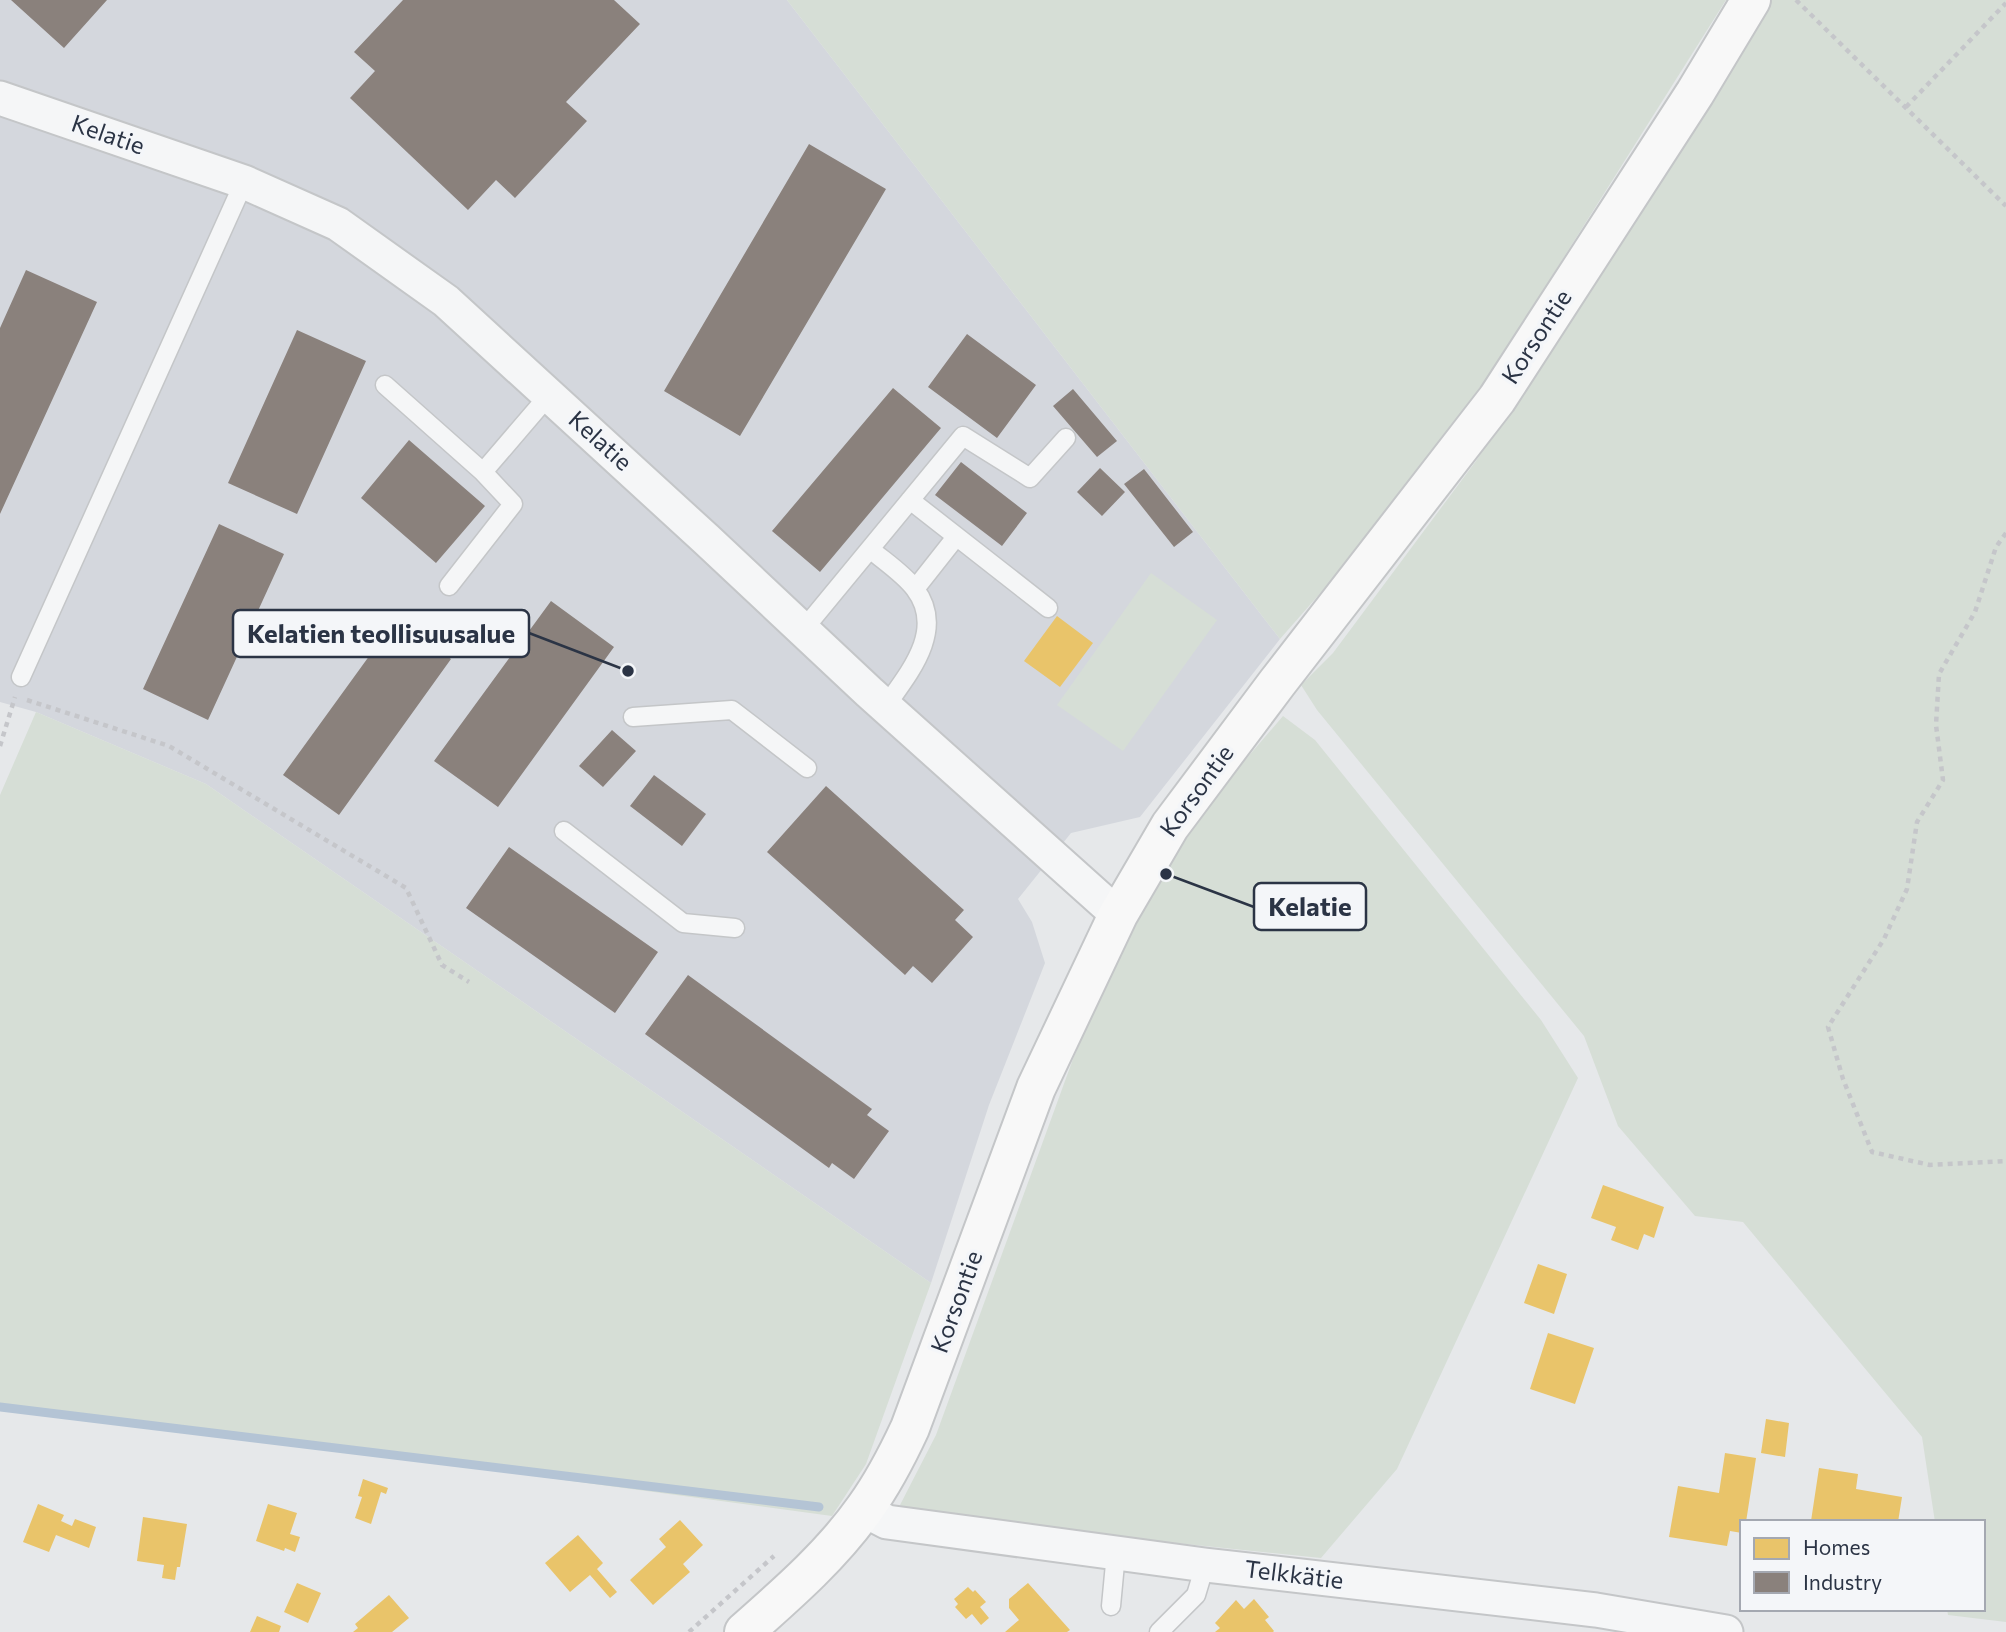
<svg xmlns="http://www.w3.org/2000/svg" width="2006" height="1632" font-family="Commissioner,sans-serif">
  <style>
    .built { fill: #d4d7dd }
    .green { fill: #d6ded6 }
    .homes { fill: #e9c46a }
    .industry { fill: #8a817c }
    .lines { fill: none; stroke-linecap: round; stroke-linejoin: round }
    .stream { stroke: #b4c4d5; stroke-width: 9 }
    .service-casing { stroke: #c4c6c8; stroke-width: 21 }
    .minor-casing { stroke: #c4c6c8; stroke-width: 37 }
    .secondary-casing { stroke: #c4c6c8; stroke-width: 42 }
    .path { stroke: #c5c6ca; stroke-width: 4.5; stroke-dasharray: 5 5; stroke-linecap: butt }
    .service { stroke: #f5f6f7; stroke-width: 18 }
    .minor { stroke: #f5f6f7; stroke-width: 33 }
    .secondary { stroke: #f8f8f8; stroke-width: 38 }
    .labels { text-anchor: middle; stroke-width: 7; stroke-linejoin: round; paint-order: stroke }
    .street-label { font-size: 24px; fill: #2b3445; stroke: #f4f6f9 }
    .leader { fill: none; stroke: #2b3445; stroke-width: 2.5 }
    .callout-dot { fill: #2b3445; stroke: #f4f6f9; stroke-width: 2.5 }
    .callout { fill: #f4f6f9; stroke: #2b3445; stroke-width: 2.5 }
    .callout-label { font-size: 26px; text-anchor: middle; font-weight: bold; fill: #2b3445 }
  </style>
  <rect width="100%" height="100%" fill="#e6e8ea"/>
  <!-- built -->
  <path class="built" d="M0,0H787L1280,639L1140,817L1071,833L1018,899L1032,922L1045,963L989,1105L931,1283L206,784L36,712L0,702Z"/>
  <!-- green -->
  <path class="green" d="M787,0H1726L1489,376L1381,524L1280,639Z
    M1768,0H2006V1622L1948,1615L1947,1609H1983V1522H1935L1922,1437L1743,1222L1695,1216L1618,1126L1584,1036L1317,710L1301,685L1333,653L1476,461Z
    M1151,573L1217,620L1123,751L1057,705Z
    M36,712L206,784L931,1283L866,1464L832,1516L0,1404V795Z
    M1283,716L1315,740L1541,1020L1578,1078L1397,1469L1321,1558L916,1516L900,1505L936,1435L1073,1059L1135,916L1216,794Z"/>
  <!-- homes -->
  <path class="homes" d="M1057,616L1093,643L1060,687L1024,661Z
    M1603,1185L1664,1207L1654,1238L1644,1234L1638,1250L1611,1240L1616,1227L1591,1218Z
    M1538,1264L1567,1274L1554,1314L1524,1303Z
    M1548,1333L1594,1348L1575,1404L1530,1389Z
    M1766,1419L1789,1423L1785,1457L1761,1453Z
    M1725,1453L1756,1458L1746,1522H1742V1533L1730,1531L1727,1546L1669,1537L1678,1486L1719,1493Z
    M1819,1468L1858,1474L1856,1489L1902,1497L1898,1522L1811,1521Z
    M363,1479L388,1488L386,1494L381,1492L371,1524L355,1518L362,1497L358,1496Z
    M38,1504L64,1515L61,1521L72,1526L75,1519L96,1527L89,1548L56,1535L49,1552L23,1542Z
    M268,1504L297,1513L290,1534L300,1537L295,1552L285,1548L284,1551L256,1541Z
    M143,1517L187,1524L180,1567H177L175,1580L162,1578L164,1565L137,1561Z
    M680,1520L703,1545L683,1564L690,1572L653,1605L630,1580L666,1547L659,1539Z
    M578,1535L603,1563L597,1569L617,1592L610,1598L590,1575L570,1592L545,1563Z
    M297,1583L321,1593L308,1623L284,1612Z
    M1028,1583L1070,1630L1067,1632H1005L1019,1620L1009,1608V1599Z
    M968,1587L973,1592L975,1590L986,1602L980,1607L989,1618L981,1625L972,1614L966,1619L955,1607L958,1604L954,1599Z
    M389,1595L409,1618L392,1632H353L358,1628L355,1624Z
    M1254,1599L1269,1617L1265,1620L1274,1631L1273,1632H1215L1220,1628L1215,1623L1236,1600L1244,1609Z
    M257,1616L281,1626L279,1632H250Z"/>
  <!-- industry -->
  <path class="industry" d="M11,0H107L64,48Z
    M403,0H614L640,24L566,102L587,121L515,198L496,180L468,210L350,98L375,71L354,52Z
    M809,144L886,189L740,436L664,391Z
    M26,270L97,302L0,514V328Z
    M297,330L366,361L297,514L228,483Z
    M967,334L1036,385L997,438L928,387Z
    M893,388L941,428L820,572L772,531Z
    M1073,389L1117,441L1097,457L1053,406Z
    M409,440L485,506L436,563L361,498Z
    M961,462L1027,513L1002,546L935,495Z
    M1100,468L1125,492L1102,516L1077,492Z
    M1144,469L1193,532L1174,547L1124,484Z
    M219,524L284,554L208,720L143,689Z
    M551,601L614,647L498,807L434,761Z
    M396,619L451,659L339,815L283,775Z
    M612,730L636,751L603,787L579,766Z
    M654,775L706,814L682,846L630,806Z
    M826,786L964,910L955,920L973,937L932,983L913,966L905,975L767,852Z
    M509,847L658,952L615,1013L466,908Z
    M688,975L872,1109L867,1115L889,1131L854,1179L832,1163L829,1168L645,1034Z"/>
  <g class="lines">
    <!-- stream -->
    <path class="stream" d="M0,1407L819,1507"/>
    <!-- service casing -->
    <g class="service-casing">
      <path id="service" d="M385,385L483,472L513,504L449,586
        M483,472L549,395
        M910,500L1048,608
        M870,549C884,561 904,574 915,589C946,630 909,673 885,707
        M915,589L956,537
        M803,630L963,436L1030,478L1066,438
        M21,677L244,182
        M633,717L732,710L807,768
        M564,831L683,923L735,928
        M1111,1606L1116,1553
        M1159,1632L1196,1595L1205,1565"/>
    </g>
    <!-- minor casing -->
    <g class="minor-casing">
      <path id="minor" d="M0,98L244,182L338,224L446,301L706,539L869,692L1118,915
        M864,1510L887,1522L1205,1565L1596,1610L1726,1632"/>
    </g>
    <!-- secondary casing -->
    <g class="secondary-casing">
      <path id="secondary" d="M744,1632C787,1594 832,1555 865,1508C883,1483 897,1456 910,1428L1036,1088L1118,915L1170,826L1277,683L1497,399L1695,93L1751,0"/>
    </g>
    <!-- path -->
    <path class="path" d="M1796,0L2006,206
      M1906,107L2006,3
      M2006,533L1996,547L1975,612L1939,674L1936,725L1943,780L1917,822L1907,889L1884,939L1828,1027L1843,1079L1872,1152L1930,1165L2006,1161
      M27,700L169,746L406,888L442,965L469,982
      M0,746L15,697
      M689,1632L774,1556"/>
    <!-- service -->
    <use href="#service" class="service"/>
    <!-- minor -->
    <use href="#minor" class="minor"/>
    <!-- secondary -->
    <use href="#secondary" class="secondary"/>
  </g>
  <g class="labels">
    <!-- street labels -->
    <g class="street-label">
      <text transform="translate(108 135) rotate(19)" y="8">Kelatie</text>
      <text transform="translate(1537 337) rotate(-57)" y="8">Korsontie</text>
      <text transform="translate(600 441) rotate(42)" y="8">Kelatie</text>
      <text transform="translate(1197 791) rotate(-54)" y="8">Korsontie</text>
      <text transform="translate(957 1302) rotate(-70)" y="8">Korsontie</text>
      <text transform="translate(1294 1575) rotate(7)" y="8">Telkkätie</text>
    </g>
  </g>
  <!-- callouts -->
  <path class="leader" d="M628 671L529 633M1166 874L1254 907"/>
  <g class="callout-dot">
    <circle cx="628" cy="671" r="7"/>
    <circle cx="1166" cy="874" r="7"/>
  </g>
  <g class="callout">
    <rect x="233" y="610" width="296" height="47" rx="7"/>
    <rect x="1254" y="883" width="112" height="47" rx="7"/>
  </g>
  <g class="callout-label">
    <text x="381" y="643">Kelatien teollisuusalue</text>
    <text x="1310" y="916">Kelatie</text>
  </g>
  <!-- legend -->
  <rect x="1740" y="1520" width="245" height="91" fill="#f4f6f9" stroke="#a4a8b1" stroke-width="2"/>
  <rect x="1754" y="1538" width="35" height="21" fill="#e9c46a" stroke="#a4a8b1" stroke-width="2"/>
  <text x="1803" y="1555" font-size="21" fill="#2b3445">Homes</text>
  <rect x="1754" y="1572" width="35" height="21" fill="#8a817c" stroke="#a4a8b1" stroke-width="2"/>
  <text x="1803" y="1590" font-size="21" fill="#2b3445">Industry</text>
</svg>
